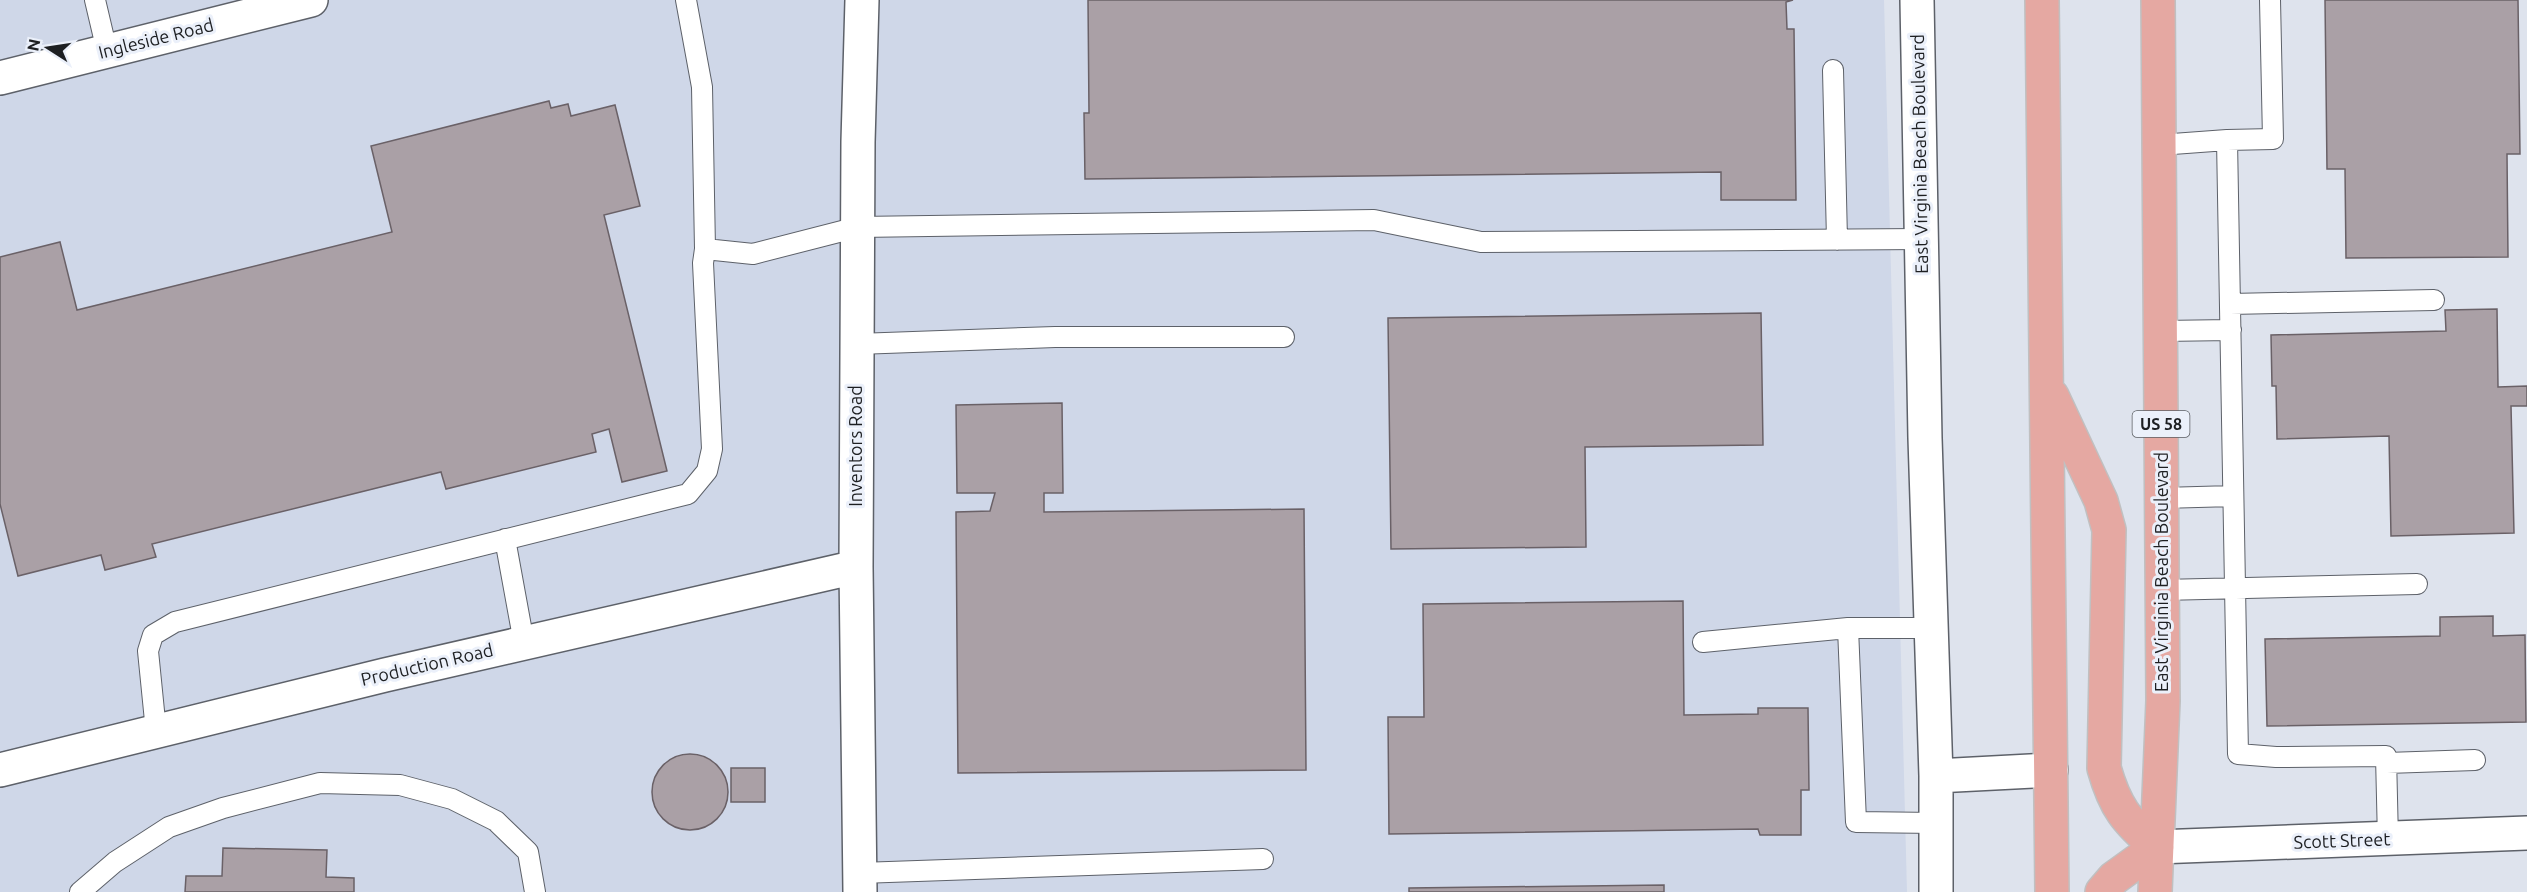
<svg xmlns="http://www.w3.org/2000/svg" width="2527" height="892" font-family="Ubuntu,sans-serif">
  <style>
    .built { fill: #cfd7e8 }
    .building { fill: #aaa0a6; stroke: #6a6167; stroke-width: 1.5 }
    .lines { fill: none; stroke-linecap: round; stroke-linejoin: round }
    .service-casing { stroke: #5d6169; stroke-width: 22 }
    .minor-casing { stroke: #5d6169; stroke-width: 36 }
    .tertiary-casing { stroke: #5d6169; stroke-width: 36 }
    .primary-casing { stroke: #c0c0c1; stroke-width: 36 }
    .service { stroke: #fff; stroke-width: 20 }
    .minor { stroke: #fff; stroke-width: 33 }
    .tertiary { stroke: #fff; stroke-width: 33 }
    .primary { stroke: #e5a8a2; stroke-width: 33 }
    .labels { text-anchor: middle; stroke-width: 6; stroke-linejoin: round; paint-order: stroke }
    .shield { fill: #ebf0fa; stroke: #5b5e63; stroke-width: 1.5 }
    .shield-label { font-size: 16px; font-weight: bold; fill: #1d1f22 }
    .street-label { font-size: 18px; fill: #1d1f22; stroke: #ebf0fa }
  </style>
  <rect width="100%" height="100%" fill="#dee3ed"/>
  <!-- built -->
  <path class="built" d="M0,0H1884L1907,892H0Z"/>
  <!-- building -->
  <path class="building" d="M1088,0H1793L1786,2L1787,29H1794L1796,200H1721V172L1085,179L1084,113H1089Z
    M2325,0H2518L2520,154H2507L2508,257L2346,258L2345,169H2327Z
    M549,101L551,108L568,104L571,116L615,105L640,206L604,215L667,471L622,482L609,429L592,434L596,452L446,489L441,472L152,544L156,557L105,570L101,555L18,576L0,504V257L60,242L77,310L392,232L371,146Z
    M2497,309L2498,387L2527,386V406H2511L2514,533L2391,536L2389,436L2277,439L2276,386H2272L2271,335L2446,331L2445,310Z
    M1761,313L1763,445L1585,447L1586,547L1391,549L1388,318Z
    M1062,403L1063,493H1044V512L1304,509L1306,770L958,773L956,512L990,511L995,493H957L956,405Z
    M1683,601L1684,715L1758,714V708H1808L1809,790H1801V835H1760L1758,829L1389,834L1388,717H1424L1423,604Z
    M2493,616V636L2525,635L2526,722L2267,726L2265,639L2440,636V617Z
    M652 792a38 38 0 1 1 76 0a38 38 0 1 1-76 0Z
    M731,768H765V802H731Z
    M223,848L327,850L326,877L354,878V892H185L186,876H222Z
    M1664,885V892H1409V888Z"/>
  <g class="lines">
    <!-- service casing -->
    <g class="service-casing">
      <path id="service" d="M95,0L107,51
        M1833,70L1837,240
        M2227,140L2273,139L2270,0
        M2159,145L2227,140L2238,754L2276,757L2386,756L2388,840
        M705,249L753,254L858,227L1374,220L1481,242L1921,239
        M2230,304L2434,300
        M2161,331L2231,330
        M857,344L1055,337H1284
        M2162,498L2233,496
        M505,539L524,643
        M2162,590L2417,584
        M1848,628L1856,822L1936,823
        M1703,642L1848,628H1931
        M156,731L148,651L153,635L175,622L688,494L707,471L712,449L703,263L705,249L702,87L686,0
        M2387,763L2475,760
        M860,873L1263,859
        M80,892L115,862L169,827L223,808L320,783L400,785L452,799L496,821L528,852L535,892"/>
    </g>
    <!-- minor casing -->
    <g class="minor-casing">
      <path id="minor" d="M1917,0L1925,438L1936,776V892
        M0,770L385,675L856,567
        M1936,776L2051,770
        M2157,847L2527,833
        M860,892L856,567L858,142L862,0"/>
    </g>
    <!-- tertiary casing -->
    <g class="tertiary-casing">
      <path id="tertiary" d="M0,78L311,0"/>
    </g>
    <!-- primary casing -->
    <g class="primary-casing">
      <path id="primary" d="M2042,0L2052,892
        M2052,396L2101,501L2109,530L2104,768C2115,807 2126,821 2157,847
        M2102,892L2114,878L2157,847
        M2155,892L2163,701L2158,0"/>
    </g>
    <!-- service -->
    <use href="#service" class="service"/>
    <!-- minor -->
    <use href="#minor" class="minor"/>
    <!-- tertiary -->
    <use href="#tertiary" class="tertiary"/>
    <!-- primary -->
    <use href="#primary" class="primary"/>
  </g>
  <g class="labels">
    <!-- shield labels -->
    <rect class="shield" x="2132.5" y="411" width="57" height="26" rx="4.5"/>
    <g class="shield-label">
      <text x="2161" y="430">US 58</text>
    </g>
    <!-- street labels -->
    <g class="street-label">
      <text transform="translate(156 39) rotate(-14)" y="6">Ingleside Road</text>
      <text transform="translate(1920 154) rotate(-91)" y="6">East Virginia Beach Boulevard</text>
      <text transform="translate(856 446) rotate(-90)" y="6">Inventors Road</text>
      <text transform="translate(2162 572) rotate(-90)" y="6">East Virginia Beach Boulevard</text>
      <text transform="translate(427 665) rotate(-13)" y="6">Production Road</text>
      <text transform="translate(2342 841) rotate(-2)" y="6">Scott Street</text>
    </g>
  </g>
  <!-- north arrow -->
  <g transform="translate(48 48) rotate(282)" stroke="#ebf0fa" stroke-width="4.5" paint-order="stroke">
  <path d="M0-4.5L10 22L0 15L-10 22Z" fill="#1d1f22"/>
  <text y="-9" font-size="16" font-weight="bold" text-anchor="middle" fill="#1d1f22">N</text>
  </g>
</svg>
